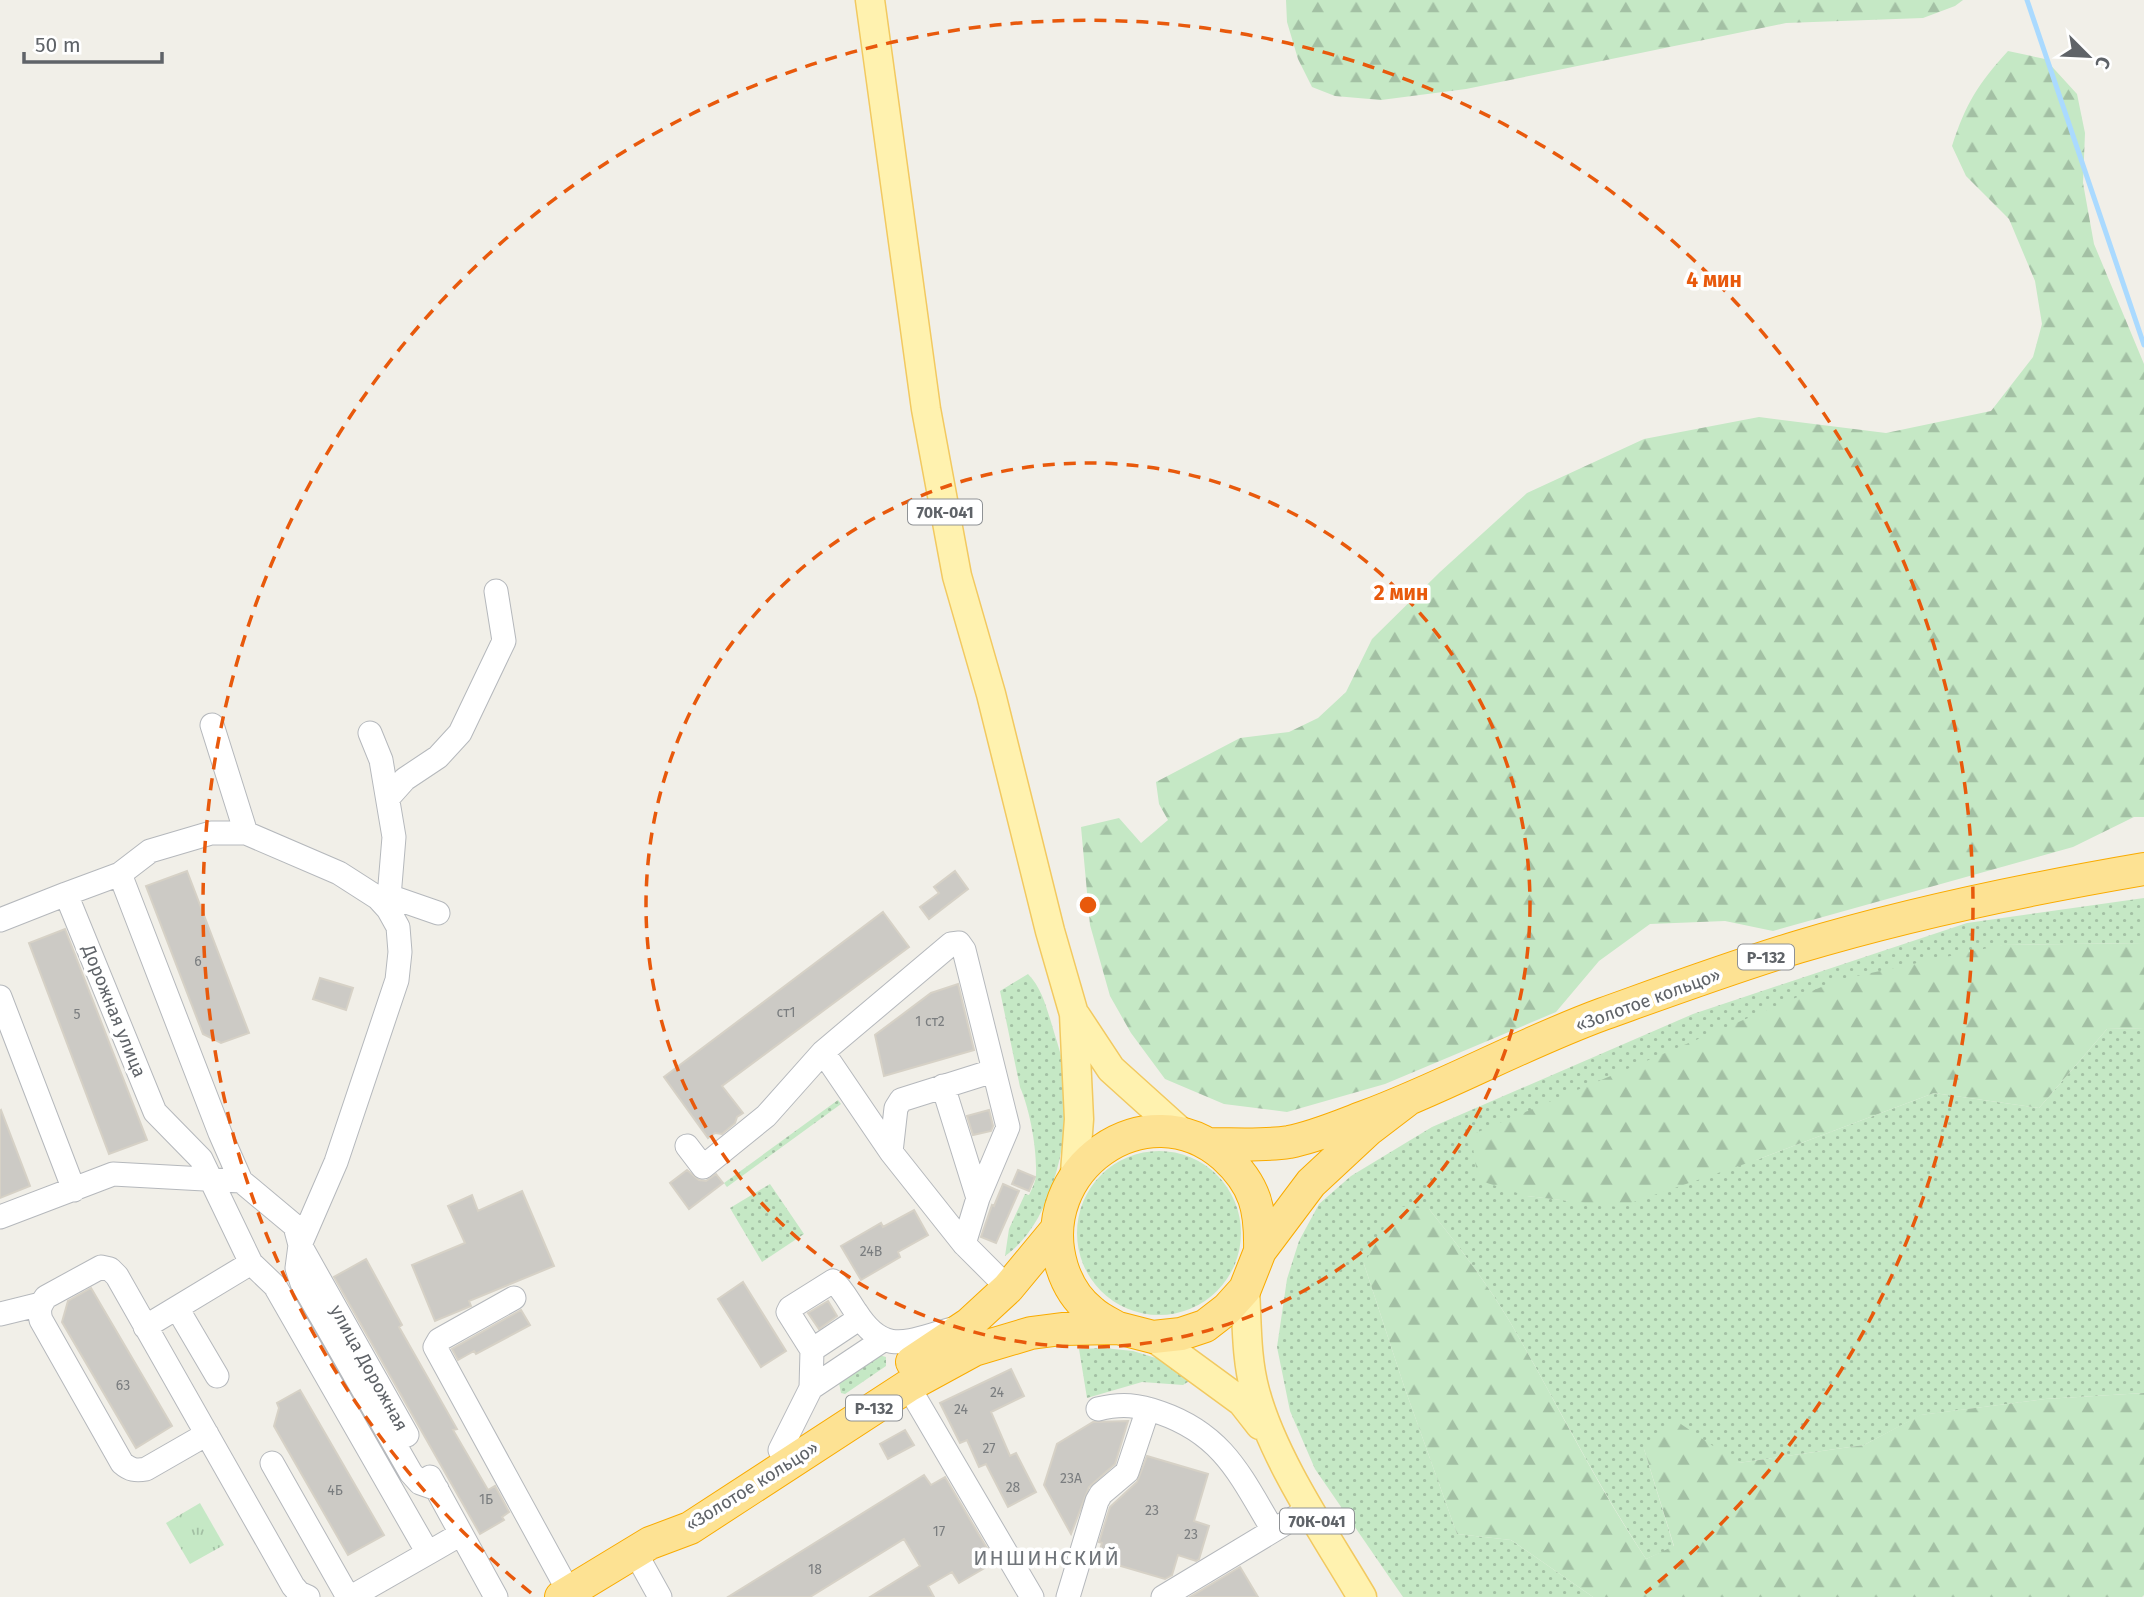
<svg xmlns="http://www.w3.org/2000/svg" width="2144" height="1597" font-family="'Fira Sans',sans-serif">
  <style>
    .grass { fill: url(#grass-dots) }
    .forest { fill: url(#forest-firs) }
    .park { fill: url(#park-tufts) }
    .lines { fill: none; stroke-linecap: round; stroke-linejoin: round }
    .stream { stroke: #aadaff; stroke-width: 5 }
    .building { fill: #cccac5; stroke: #d6d1c6; stroke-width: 2 }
    .minor-casing { stroke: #b5b8bc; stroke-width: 25 }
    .major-casing { stroke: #f2c960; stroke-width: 31 }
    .highway-casing { stroke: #f9ab00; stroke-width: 34 }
    .minor { stroke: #fff; stroke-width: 23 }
    .major { stroke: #fff2af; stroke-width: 28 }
    .highway { stroke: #fde293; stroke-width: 32 }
    .ring { fill: none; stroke: #e8590c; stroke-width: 3.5; stroke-dasharray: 12 9 }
    .labels { text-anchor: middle; stroke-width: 7; stroke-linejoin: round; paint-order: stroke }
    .number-label { font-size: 14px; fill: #7a7d7f }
    .shield { fill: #fff; stroke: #8f9295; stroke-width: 2 }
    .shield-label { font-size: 16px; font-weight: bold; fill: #5f6368 }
    .street-label { font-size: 18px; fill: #5f6368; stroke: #fff }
    .quarter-label { font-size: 21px; letter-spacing: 2px; fill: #70757a; stroke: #fff }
    .centre { fill: #e8590c; stroke: #fff; stroke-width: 3.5 }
    .ring-label { font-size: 21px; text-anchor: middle; font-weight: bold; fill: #e8590c; stroke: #fff; stroke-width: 7; stroke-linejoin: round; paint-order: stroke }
  </style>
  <defs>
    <pattern id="grass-dots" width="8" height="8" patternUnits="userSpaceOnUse" patternTransform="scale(1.75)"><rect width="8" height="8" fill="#c5e8c5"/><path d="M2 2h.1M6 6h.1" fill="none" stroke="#a3c0a4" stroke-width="1.8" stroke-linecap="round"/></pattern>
    <pattern id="forest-firs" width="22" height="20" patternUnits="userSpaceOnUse" patternTransform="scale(1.75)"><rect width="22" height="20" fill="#c5e8c5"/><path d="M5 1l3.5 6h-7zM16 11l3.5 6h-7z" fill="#a3c0a4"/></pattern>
    <pattern id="park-tufts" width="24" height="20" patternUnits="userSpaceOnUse" patternTransform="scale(1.75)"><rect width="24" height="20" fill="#c5e8c5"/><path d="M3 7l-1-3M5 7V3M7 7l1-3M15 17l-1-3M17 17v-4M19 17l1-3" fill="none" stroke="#a3c0a4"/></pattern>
  </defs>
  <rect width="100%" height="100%" fill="#f1efe8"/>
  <!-- grass -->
  <path class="grass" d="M2144,898V943L2002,945L1527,1196L1571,1201L1759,1159L1934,1093L2039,1108L2107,1029L2144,1028V1393L2045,1399L1921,1415L1864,1445L1738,1463L1644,1449L1674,1547L1646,1559C1596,1483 1556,1401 1510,1322C1486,1282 1458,1245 1429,1209L1364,1264L1404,1386L1457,1534L1511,1540L1593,1597H1403L1315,1469L1290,1411L1277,1347L1287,1279L1299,1241L1319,1204L1351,1176L1432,1127L1693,1014L1967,923Z
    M1028,974C1041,987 1046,1006 1051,1022C1055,1036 1060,1050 1063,1064C1074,1122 1056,1221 1005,1256L1009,1229L1025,1194L1029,1195C1032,1189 1036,1181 1036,1174C1037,1149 1030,1110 1020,1087L1000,991Z
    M838,1100L841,1104L727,1187L724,1183Z
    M1077 1233a82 82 0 1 1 164 0a82 82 0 1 1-164 0Z
    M770,1184L804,1234L762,1262L730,1208Z
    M1104,1348L1133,1351L1169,1362L1191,1380L1183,1385L1142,1382L1087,1398L1079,1349Z
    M879,1355L886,1357V1366L845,1394L841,1393L839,1383Z"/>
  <!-- forest -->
  <path class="forest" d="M1286,0H1963L1955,6L1923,18L1786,23L1466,89L1381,100L1335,96L1312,87L1298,59L1287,22Z
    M2008,51L2045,59L2077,94L2085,133L2083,183L2094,244L2144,364V817H2134L2073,847L1773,931L1725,921L1650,924L1599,961L1556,1012L1385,1084L1287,1112L1224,1104L1165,1079L1131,1033L1110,996L1090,925L1081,827L1119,818L1141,843L1168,820L1159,804L1156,782L1240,738L1289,732L1318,718L1346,692L1372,639L1440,572L1527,493L1644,439L1759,417L1886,433L1991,411L2033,357L2042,324L2035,281L2009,219L1966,176L1952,146C1966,103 1978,84 2008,51Z
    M2144,943V1028L2107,1029L2039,1108L1934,1093L1759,1159L1619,1207L1527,1196L1478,1180L1471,1135L1838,980L2002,945Z
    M1396,1206L1429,1209C1458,1245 1486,1282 1510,1322C1556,1401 1595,1483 1646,1559L1674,1546L1644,1449L1675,1420L1738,1463L1864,1445L1920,1415L2045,1399L2144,1393V1595L2142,1597H1593L1511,1540L1457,1534L1404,1386L1364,1264Z"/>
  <!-- park -->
  <path class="park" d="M200,1503L224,1545L190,1564L166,1523Z"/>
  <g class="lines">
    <!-- stream -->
    <path class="stream" d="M2027,0L2144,345"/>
  </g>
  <!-- building -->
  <path class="building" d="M187,871L249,1033L221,1043L203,1034L146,886Z
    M955,871L968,889L929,919L920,907L939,893L934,887Z
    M883,912L909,947L722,1086L743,1113L737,1117L735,1123L722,1134L715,1133L708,1138L664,1077Z
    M65,929L147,1140L109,1154L29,943Z
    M320,978L353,988L346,1010L313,999Z
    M958,984L974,1050L884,1076L875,1035L931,993Z
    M1,1110L30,1186L0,1198V1111Z
    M989,1110L993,1126L991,1131L973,1135L967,1116Z
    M687,1170L699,1180L706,1181L716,1174L723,1183L689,1209L670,1183Z
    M1018,1170L1035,1177L1029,1191L1012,1184Z
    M1003,1184L1019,1191L996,1243L981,1237L992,1205L994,1206Z
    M522,1191L554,1266L469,1301L471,1306L435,1321L412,1265L465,1243L448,1206L472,1195L478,1211Z
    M914,1210L928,1235L898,1252L900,1257L861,1280L841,1246L881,1223L883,1227Z
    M366,1259L402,1325L399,1327L457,1429L453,1430L488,1490L495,1486L509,1512L502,1517L504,1520L480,1534L334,1277Z
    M743,1282L786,1351L761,1367L718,1299Z
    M91,1288L172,1426L136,1448L62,1322L68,1301Z
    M828,1301L837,1316L819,1329L808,1313Z
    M521,1310L530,1325L476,1354L474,1351L458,1360L452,1349Z
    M1011,1369L1024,1396L991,1412L1010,1456L1016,1453L1036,1492L1008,1507L986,1464L979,1467L967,1440L960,1443L940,1403Z
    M300,1390L384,1535L348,1555L274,1426L279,1408L277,1403Z
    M1128,1421L1115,1464L1089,1487L1071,1534L1044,1485L1057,1444L1093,1422Z
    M905,1430L914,1445L888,1459L880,1444Z
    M1147,1456L1208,1474L1194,1521L1209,1526L1199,1559L1196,1561L1178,1555L1172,1575L1165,1579L1097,1559L1102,1543L1099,1542L1110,1507L1137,1482Z
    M924,1475L931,1485L945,1477L995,1562L959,1583L952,1572L928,1586L934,1597H870L920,1566L904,1539L810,1597H728Z
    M1240,1567L1258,1597H1190Z"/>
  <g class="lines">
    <!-- minor casing -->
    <g class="minor-casing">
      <path id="minor" d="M212,725L246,833
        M370,733L381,760L394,837L388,909
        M388,798L405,779L438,757L460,733L504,641L496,591
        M120,874L220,1133L241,1181
        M66,894L120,874L150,851L211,833H246L339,873L378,898L388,909L398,927L400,952L397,980L336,1162L300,1245L297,1268L302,1283L411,1473L420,1483L437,1489
        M389,896L438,913
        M0,920L66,894L155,1112L201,1159L251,1263L275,1286L428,1553L461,1534
        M0,997L74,1190
        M823,1052L891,1152L964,1244L1008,1288
        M943,1086L978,1198
        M687,1146L703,1167L766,1116L823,1052L951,944L959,943L964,950L1008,1127L978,1198L964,1244
        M891,1152L896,1108L901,1100L993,1071
        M0,1217L113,1174L241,1181L295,1226L300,1245L407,1435
        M514,1298L439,1340L435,1347L569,1592
        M177,1308L217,1376
        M0,1314L41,1304
        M145,1327L251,1263
        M812,1350L860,1318
        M908,1386L1032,1597
        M811,1388L883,1340
        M1098,1409C1122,1403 1138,1405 1161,1413C1224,1435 1241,1477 1273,1530
        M207,1434L146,1469C136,1471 130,1470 122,1463L41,1320C38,1310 40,1305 46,1297L101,1267L110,1269L117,1276L293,1586L299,1593L308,1597
        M780,1450L811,1388L812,1350L788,1312L790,1308L833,1281C842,1288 849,1302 856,1312C885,1358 909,1340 953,1329
        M272,1463L348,1597
        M430,1477L496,1597
        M635,1552L660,1597
        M351,1597L428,1553
        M1068,1597L1097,1501L1101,1494L1127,1472L1148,1409
        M1163,1597L1309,1509"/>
    </g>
    <!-- major casing -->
    <g class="major-casing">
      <path id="major" d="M870,0L926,409L957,576L991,694L1050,931L1074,1014L1079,1119L1075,1173
        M1076,1016L1111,1069L1182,1133
        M1245,1289C1247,1323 1246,1358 1255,1391C1273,1459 1326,1536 1362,1597
        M1153,1337L1242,1402L1260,1425"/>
    </g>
    <!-- highway casing -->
    <g class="highway-casing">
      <path id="highway" d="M1209,1144C1236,1144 1263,1146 1289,1142C1315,1137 1340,1126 1364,1117C1445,1087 1521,1044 1603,1014C1667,991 1732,967 1798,947C1911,913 2027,889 2144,869
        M1118,1328C1109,1323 1098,1318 1091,1311C1077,1300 1067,1283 1062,1267C1032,1170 1146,1088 1224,1156C1256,1185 1261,1210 1260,1251
        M912,1362L969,1324L1008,1288L1056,1230
        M561,1597L650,1543L690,1528L908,1386L974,1350L1031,1333L1062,1329L1118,1328L1153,1337L1181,1334L1205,1326L1227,1309L1245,1289L1260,1251L1311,1183L1368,1130L1406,1101"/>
    </g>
    <!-- minor -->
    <use href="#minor" class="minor"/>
    <!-- major -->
    <use href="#major" class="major"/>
    <!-- highway -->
    <use href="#highway" class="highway"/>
  </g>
  <!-- distance rings -->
  <g class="ring">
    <circle cx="1088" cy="905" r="442"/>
    <path d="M531 1593A885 885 0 1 1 1645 1593"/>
  </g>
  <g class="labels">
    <!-- number labels -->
    <g class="number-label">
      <text x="198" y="966">6</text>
      <text x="786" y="1017">ст1</text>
      <text x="77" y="1019">5</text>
      <text x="930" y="1026">1 ст2</text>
      <text x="871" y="1256">24В</text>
      <text x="123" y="1390">63</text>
      <text x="997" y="1397">24</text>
      <text x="961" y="1414">24</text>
      <text x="989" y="1453">27</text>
      <text x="1071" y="1483">23А</text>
      <text x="1013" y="1492">28</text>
      <text x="335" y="1495">4Б</text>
      <text x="486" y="1504">1Б</text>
      <text x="1152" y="1515">23</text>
      <text x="939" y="1536">17</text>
      <text x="1191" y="1539">23</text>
      <text x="815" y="1574">18</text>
    </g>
    <!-- shield labels -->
    <g class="shield">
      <rect x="908" y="499.5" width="74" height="25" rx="5"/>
      <rect x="1738" y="944.5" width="56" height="25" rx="5"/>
      <rect x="846" y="1395.5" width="56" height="25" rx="5"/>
      <rect x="1280" y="1508.5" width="74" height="25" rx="5"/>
    </g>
    <g class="shield-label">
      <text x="945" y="518">70К-041</text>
      <text x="1766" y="963">Р-132</text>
      <text x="874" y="1414">Р-132</text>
      <text x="1317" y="1527">70К-041</text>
    </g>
    <!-- street labels -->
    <g class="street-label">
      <text transform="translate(1648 1000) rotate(-20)" y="6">«Золотое кольцо»</text>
      <text transform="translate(114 1011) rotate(68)" y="6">Дорожная улица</text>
      <text transform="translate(369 1368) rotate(61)" y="6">улица Дорожная</text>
      <text transform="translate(752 1486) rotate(-32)" y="6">«Золотое кольцо»</text>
    </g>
    <!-- quarter labels -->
    <g class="quarter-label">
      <text x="1047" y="1565">ИНШИНСКИЙ</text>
    </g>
  </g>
  <circle cx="1088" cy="905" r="10" class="centre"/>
  <g class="ring-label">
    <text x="1714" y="287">4 мин</text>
    <text x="1401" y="600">2 мин</text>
  </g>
  <!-- north arrow -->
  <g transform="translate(2088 56) rotate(114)" stroke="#ffffff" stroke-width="5" paint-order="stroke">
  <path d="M0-5L12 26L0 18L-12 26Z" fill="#5f6368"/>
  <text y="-10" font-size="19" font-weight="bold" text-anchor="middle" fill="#5f6368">С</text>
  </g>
  <!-- scale -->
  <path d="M24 52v10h138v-10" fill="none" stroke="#5f6368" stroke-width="3.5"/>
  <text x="35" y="52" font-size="21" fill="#5f6368" stroke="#ffffff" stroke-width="5" paint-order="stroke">50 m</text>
</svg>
